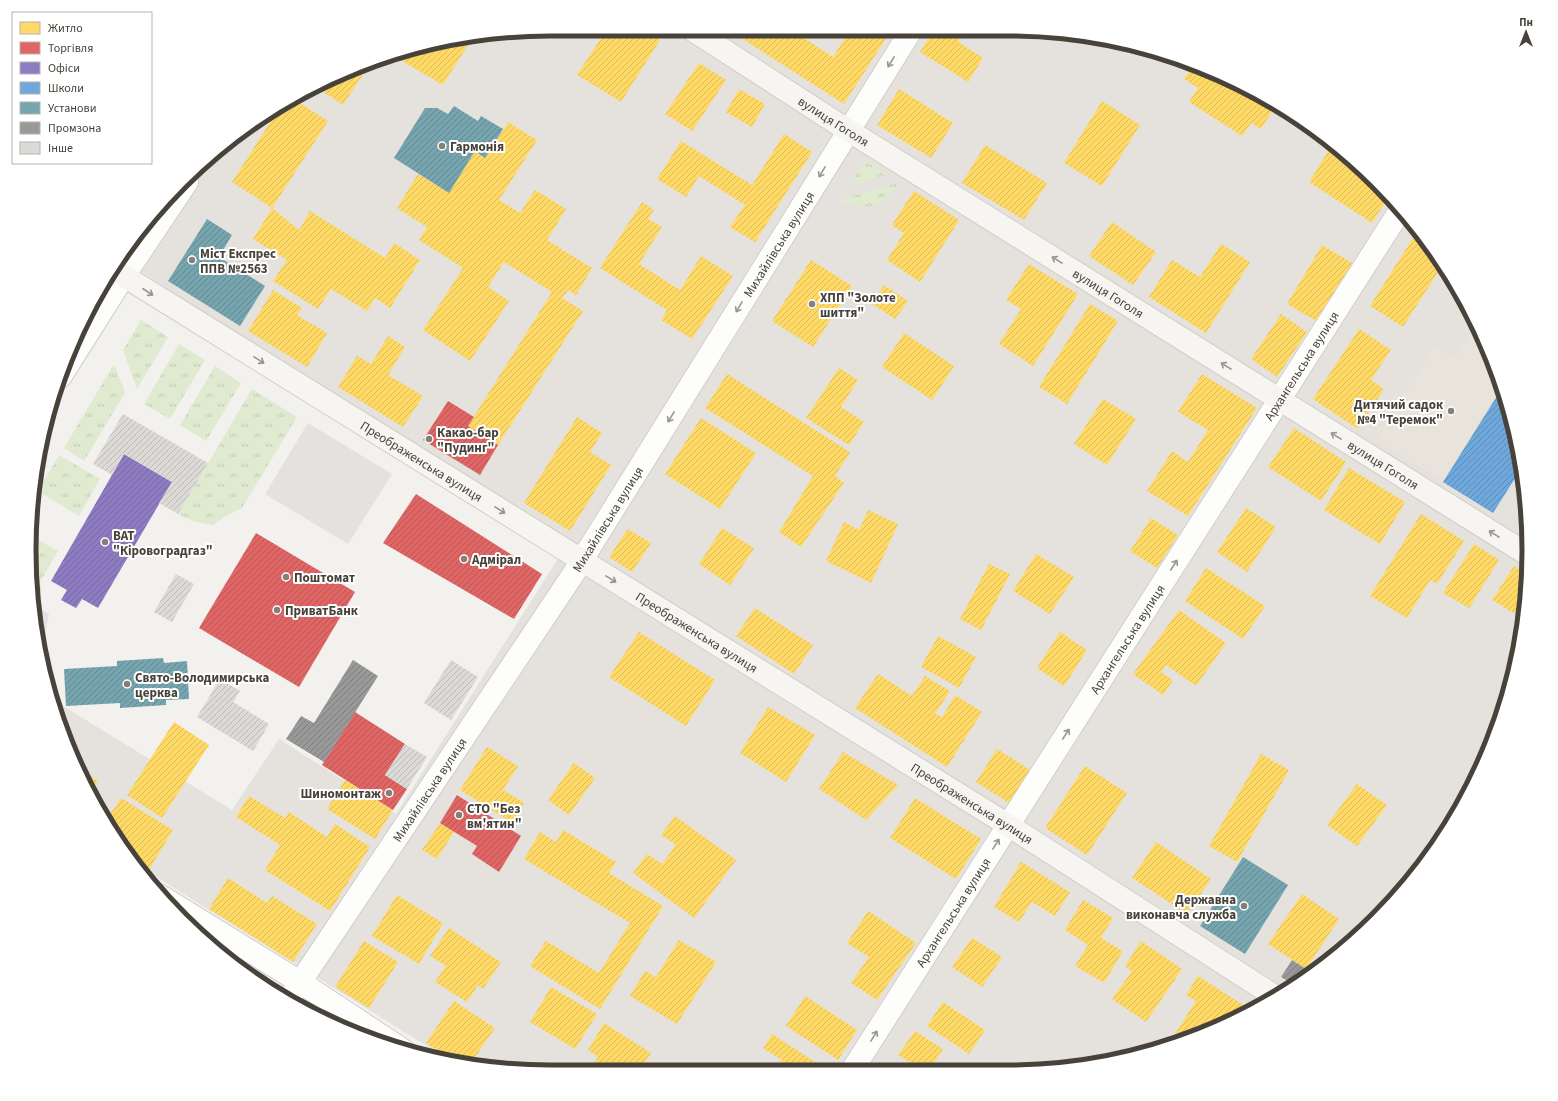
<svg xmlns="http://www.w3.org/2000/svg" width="1558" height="1101" font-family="'Source Sans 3',sans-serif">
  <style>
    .residential { fill: #e5e2dd }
    .education { fill: #e8e4db }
    .grass { fill: url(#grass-tufts) }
    .parking { fill: #e4e2df }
    .homes { fill: url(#homes-hatch) }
    .shops { fill: url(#shops-hatch) }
    .offices { fill: url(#offices-hatch) }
    .schools { fill: url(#schools-hatch) }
    .public { fill: url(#public-hatch) }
    .industry { fill: url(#industry-hatch) }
    .building { fill: url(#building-hatch) }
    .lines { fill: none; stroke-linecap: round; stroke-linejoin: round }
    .minor-casing { stroke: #d0cfcc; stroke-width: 24 }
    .tertiary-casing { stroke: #d0cfcc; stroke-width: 24 }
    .secondary-casing { stroke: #d0cdc6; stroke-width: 24 }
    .minor { stroke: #fdfdfc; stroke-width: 22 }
    .tertiary { stroke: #fdfdfc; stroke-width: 22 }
    .secondary { stroke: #f7f5f1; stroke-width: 22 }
    .oneway { stroke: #999791 }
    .oneway2 { stroke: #97938c }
    .poi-dot { fill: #848079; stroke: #fff; stroke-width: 1.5 }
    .labels { text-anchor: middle; stroke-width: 4; stroke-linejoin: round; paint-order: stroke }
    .street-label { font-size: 13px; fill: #48433a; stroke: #fff }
    .poi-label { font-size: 13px; font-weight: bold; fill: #48433a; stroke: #fff; text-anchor: start }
    .rim { fill: none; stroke: #48433a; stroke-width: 5 }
  </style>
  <defs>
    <pattern id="grass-tufts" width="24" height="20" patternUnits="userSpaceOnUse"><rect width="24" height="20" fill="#e0ead1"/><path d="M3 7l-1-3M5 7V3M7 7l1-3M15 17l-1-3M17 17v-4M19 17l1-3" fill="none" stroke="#c2cab4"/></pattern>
    <pattern id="homes-hatch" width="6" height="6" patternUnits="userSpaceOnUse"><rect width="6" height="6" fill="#ffd966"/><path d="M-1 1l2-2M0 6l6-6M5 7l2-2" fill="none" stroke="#dcbb59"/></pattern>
    <pattern id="shops-hatch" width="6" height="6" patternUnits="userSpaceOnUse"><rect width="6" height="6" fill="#e06666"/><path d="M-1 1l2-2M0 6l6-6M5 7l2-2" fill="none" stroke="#b85655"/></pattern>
    <pattern id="offices-hatch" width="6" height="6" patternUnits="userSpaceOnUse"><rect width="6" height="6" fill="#8e7cc3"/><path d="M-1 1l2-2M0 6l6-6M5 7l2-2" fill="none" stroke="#76679f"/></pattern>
    <pattern id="schools-hatch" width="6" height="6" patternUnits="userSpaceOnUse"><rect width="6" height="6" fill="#6fa8dc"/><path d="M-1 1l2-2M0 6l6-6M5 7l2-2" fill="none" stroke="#5d8ab3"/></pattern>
    <pattern id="public-hatch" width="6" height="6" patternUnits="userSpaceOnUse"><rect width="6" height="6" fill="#76a5af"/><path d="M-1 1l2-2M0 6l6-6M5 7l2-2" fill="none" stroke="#63888f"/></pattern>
    <pattern id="industry-hatch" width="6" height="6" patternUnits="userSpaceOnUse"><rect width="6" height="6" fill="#999"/><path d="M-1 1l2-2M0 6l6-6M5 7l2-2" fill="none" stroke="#7f7e7e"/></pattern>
    <pattern id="building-hatch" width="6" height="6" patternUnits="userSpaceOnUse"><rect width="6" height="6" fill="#dcdad7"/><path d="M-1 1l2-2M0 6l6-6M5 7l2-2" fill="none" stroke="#bebcb9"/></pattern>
  </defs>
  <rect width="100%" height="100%" fill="#f2f1ee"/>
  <!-- residential -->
  <path class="residential" d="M551,29H1008L1109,39L1207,69L1268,99L1351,158L1400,207L1459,290L1501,383L1525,483L1528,585L1511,686L1475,781L1421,868L1351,943L1268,1002L1207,1032L1076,1068L517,1071L449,1060L134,863L117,840L69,750L55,701L232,810L279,739L396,814L566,546L123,260L158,207L261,117L351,69L415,47Z"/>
  <!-- education -->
  <path class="education" d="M1475,326L1501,383L1521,469L1493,513L1376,439L1435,347L1454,359Z"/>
  <!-- grass -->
  <path class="grass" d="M865,161L887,175L850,185Z
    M899,183C883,209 866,212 839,200Z
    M141,320L168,337L137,389L123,350Z
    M179,344L205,360L170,419L144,404Z
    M114,364L125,393L84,461L64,448Z
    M215,366L241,383L206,441L180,425Z
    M252,389L297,417L242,508L226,516L213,525L195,522L178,514Z
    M59,455L100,479L79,516L38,491Z
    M33,537L58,551L40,582L42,590L33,604Z"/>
  <!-- parking -->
  <path class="parking" d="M308,423L392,474L348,544L265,494Z
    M33,604L49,614L42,650L33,618Z"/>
  <!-- homes -->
  <path class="homes" d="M607,29H642L660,40L621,102L577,75Z
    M727,29H790L833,57L851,29H892L844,104Z
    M934,29H967L958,42L983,58L968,82L920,52Z
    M471,40L443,85L392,55L415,47Z
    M371,62L343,105L316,87L351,69Z
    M699,63L726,80L692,131L665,114Z
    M1194,65L1207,69L1265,97L1264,99L1275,107L1261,129L1251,123L1242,136L1189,102L1198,88L1184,79Z
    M739,89L765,104L752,127L726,112Z
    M899,89L953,123L931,158L877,125Z
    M294,99L328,121L272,208L232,182L280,107Z
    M1102,101L1140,125L1102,186L1064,163Z
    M508,122L537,140L499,200L520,213L535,190L566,209L547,240L592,268L576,295L568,290L562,298L583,311L498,445L468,426L552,292L504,262L488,287L509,301L470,361L423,330L463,268L419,240L427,227L397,208L418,174L449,193L475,151L485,158Z
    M784,134L812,152L755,242L730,227L745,205L699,176L686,197L657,179L681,141L752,185Z
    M985,145L1047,183L1024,220L962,183Z
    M1332,145L1351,158L1389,196L1372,223L1309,182Z
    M914,191L959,220L920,282L887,260L904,233L892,225Z
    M642,202L654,210L648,219L662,227L639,264L680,290L701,256L733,276L692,339L661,320L667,310L600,268Z
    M272,208L299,230L310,211L385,258L394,243L420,260L390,308L375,298L367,311L331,289L318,309L273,281L287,260L253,239Z
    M1112,222L1156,252L1133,285L1089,256Z
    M1416,233L1421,236L1442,266L1403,327L1370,306Z
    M1221,244L1250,262L1206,333L1149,297L1172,260L1200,277Z
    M1322,245L1354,264L1318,322L1287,304Z
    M811,260L852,286L813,347L772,321Z
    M1029,264L1078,294L1033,366L999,344L1021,309L1006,300Z
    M884,285L908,301L895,319L872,304Z
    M273,290L302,308L297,315L327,333L307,367L248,331Z
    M1090,304L1118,321L1067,404L1039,387Z
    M1281,314L1307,332L1277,377L1251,359Z
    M1359,329L1391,350L1371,380L1384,389L1358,429L1313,399Z
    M904,333L954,366L932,400L882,367Z
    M388,336L405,347L388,375L423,396L403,427L338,387L357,356L371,364Z
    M839,368L858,380L841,407L864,422L849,445L806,418Z
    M727,374L850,452L835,476L844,483L801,547L779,532L813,476L705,408Z
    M1202,374L1257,408L1188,516L1147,491L1172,451L1188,462L1208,430L1178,412Z
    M1103,399L1136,419L1107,465L1074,444Z
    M577,417L602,433L590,452L611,465L570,531L524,503Z
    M701,418L756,453L720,509L665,474Z
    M1294,428L1346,462L1321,501L1268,467Z
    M1349,468L1405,502L1380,544L1324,510Z
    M1246,508L1276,527L1247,572L1217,552Z
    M868,510L898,524L871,583L826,561L844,522L859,530Z
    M1421,514L1464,541L1437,584L1430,580L1407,618L1370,596Z
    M1151,518L1178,535L1157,568L1130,551Z
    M722,528L754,548L730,585L699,564Z
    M628,529L651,543L632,572L609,557Z
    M1474,544L1499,560L1469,608L1443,593Z
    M1036,554L1074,577L1050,614L1013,591Z
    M989,564L1010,574L981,630L960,619Z
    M1514,566L1528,574V585L1522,618L1492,600Z
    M1206,568L1265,606L1243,639L1185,601Z
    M755,608L813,645L794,674L736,636Z
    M1179,610L1226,643L1196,686L1166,665L1161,672L1173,680L1163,695L1133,674Z
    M639,632L715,680L686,726L609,677Z
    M1060,632L1087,650L1064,686L1037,668Z
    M938,636L976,657L959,688L921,667Z
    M878,674L912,696L925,676L950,691L935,714L942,717L955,695L982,712L947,767L855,708Z
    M768,707L815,735L786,782L740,753Z
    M174,722L209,745L162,818L127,795Z
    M487,747L518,766L503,790L524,803L512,823L460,790Z
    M997,749L1030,770L1009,803L976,782Z
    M843,752L898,785L866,820L819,789Z
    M1261,754L1289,770L1237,862L1209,846Z
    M574,763L595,778L569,815L548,800Z
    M1085,766L1127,793L1087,855L1045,828Z
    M79,770L98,781L91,792L83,777Z
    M345,780L393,810L375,839L327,809Z
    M1357,784L1387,805L1357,846L1327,825Z
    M249,796L285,818L289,812L327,837L335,824L370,847L330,911L265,870L280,845L236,817Z
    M121,798L173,830L147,873L137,867L117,840L106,821Z
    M915,798L981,839L956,879L890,838Z
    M675,816L736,860L694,918L633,873L647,854L662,864L676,845L661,835Z
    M440,823L454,832L437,859L422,850Z
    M563,830L616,862L609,873L663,906L600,1009L530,966L546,941L599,973L630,923L524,859L540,832L556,842Z
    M1156,842L1211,879L1187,914L1132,878Z
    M1021,862L1070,892L1055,916L1032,902L1019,922L994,907Z
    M228,878L267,903L272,896L317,924L293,962L209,909Z
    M1302,894L1339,919L1306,969L1268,944Z
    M397,895L443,923L419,964L372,936Z
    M1384,899L1389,902L1366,927H1365Z
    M1083,900L1113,918L1101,938L1123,951L1104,983L1075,966L1088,945L1065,930Z
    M868,911L916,943L877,1000L851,983L869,957L847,943Z
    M449,928L501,962L483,989L478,985L467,1002L435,982L446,966L430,956Z
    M972,938L1002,957L982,987L952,967Z
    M679,940L716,962L677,1024L630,996L645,971L656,977Z
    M364,941L398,962L369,1008L335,987Z
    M1141,941L1182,969L1146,1022L1112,999L1132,971L1125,966Z
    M1198,976L1251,1010L1222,1025L1216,1021L1207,1032L1170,1042L1196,1001L1186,995Z
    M551,987L597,1014L575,1049L530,1022Z
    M805,996L857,1030L838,1060L786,1026Z
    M454,1001L495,1028L471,1063L452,1060L426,1043Z
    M943,1002L985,1030L969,1054L927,1026Z
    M604,1023L651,1053L640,1070H621L616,1067L614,1070H590L598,1057L588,1050Z
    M915,1031L943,1049L931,1068H919L898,1055Z
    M772,1034L826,1069H776L782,1060L763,1048Z"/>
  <!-- shops -->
  <path class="shops" d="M448,401L474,417L468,426L498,445L480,475L423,440Z
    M416,494L542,574L514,619L383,543Z
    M256,533L355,592L299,687L199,628Z
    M355,712L405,744L385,775L407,789L393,810L322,765Z
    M457,795L521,836L499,872L472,854L477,846L440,823Z"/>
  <!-- offices -->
  <path class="offices" d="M124,454L172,482L98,608L82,599L76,608L61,600L67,590L51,581Z"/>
  <!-- schools -->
  <path class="schools" d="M1502,388L1521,469L1493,513L1443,482Z"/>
  <!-- public -->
  <path class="public" d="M454,106L478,121L481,116L503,129L485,158L475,151L449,193L394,158L425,108H437L448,114Z
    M207,219L232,235L219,257L265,286L240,326L168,281Z
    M163,658L164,663L187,661L189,699L166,700V705L120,708V703L66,706L64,669L117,666V661Z
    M1243,857L1288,885L1245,954L1200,926Z"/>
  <!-- industry -->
  <path class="industry" d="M353,660L378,676L324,762L286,739L301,716L314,723Z
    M1292,960L1306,969L1298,981L1293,984L1281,977Z"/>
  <!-- building -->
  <path class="building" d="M123,414L208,463L178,514L159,503L172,482L124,454L112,475L93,464Z
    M176,574L194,584L172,622L154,612Z
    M451,660L478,677L451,720L424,703Z
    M220,679L240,691L233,702L269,724L253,751L197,717Z
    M405,744L427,757L407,789L385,775Z"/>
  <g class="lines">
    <!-- minor casing -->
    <g class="minor-casing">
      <path id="minor" d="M61,376L124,276L187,182
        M159,895L300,982"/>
    </g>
    <!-- tertiary casing -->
    <g class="tertiary-casing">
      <g id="tertiary">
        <path d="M300,982L403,1050"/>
        <path id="s1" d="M289,999L572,576L912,29"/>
        <path id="s2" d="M853,1069L1401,209"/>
      </g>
    </g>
    <!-- secondary casing -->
    <g class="secondary-casing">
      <g id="secondary">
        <path id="s3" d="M691,29L838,124L1527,554"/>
        <path id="s4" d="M116,271L1008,825L1276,997"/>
      </g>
    </g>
    <!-- minor -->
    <use href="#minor" class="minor"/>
    <!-- tertiary -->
    <use href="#tertiary" class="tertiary"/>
    <!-- secondary -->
    <use href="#secondary" class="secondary"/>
  </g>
  <!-- one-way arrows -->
  <defs><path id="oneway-shaft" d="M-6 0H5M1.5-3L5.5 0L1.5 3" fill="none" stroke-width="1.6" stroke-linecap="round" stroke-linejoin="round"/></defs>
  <g class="oneway">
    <use href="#oneway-shaft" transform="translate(891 62) rotate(122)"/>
    <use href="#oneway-shaft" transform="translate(822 172) rotate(121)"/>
    <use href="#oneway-shaft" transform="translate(739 307) rotate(121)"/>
    <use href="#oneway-shaft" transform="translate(671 417) rotate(122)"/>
    <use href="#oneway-shaft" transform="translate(1174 565) rotate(-57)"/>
    <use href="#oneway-shaft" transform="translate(1066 734) rotate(-57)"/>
    <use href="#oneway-shaft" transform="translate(996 844) rotate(-58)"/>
    <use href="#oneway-shaft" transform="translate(874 1036) rotate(-58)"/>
  </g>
  <g class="oneway2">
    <use href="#oneway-shaft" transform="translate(1057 260) rotate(-148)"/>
    <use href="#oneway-shaft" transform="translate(148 292) rotate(33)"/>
    <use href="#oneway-shaft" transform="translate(259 360) rotate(32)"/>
    <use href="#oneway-shaft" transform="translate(1226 366) rotate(-148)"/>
    <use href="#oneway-shaft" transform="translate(1336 436) rotate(-148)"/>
    <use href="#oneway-shaft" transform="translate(500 510) rotate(32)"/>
    <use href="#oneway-shaft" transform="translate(1494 534) rotate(-148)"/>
    <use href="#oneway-shaft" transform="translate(611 579) rotate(32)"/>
  </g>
  <!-- markers -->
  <g class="poi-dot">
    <circle cx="442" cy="146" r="4"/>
    <circle cx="192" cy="260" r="4"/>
    <circle cx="812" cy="304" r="4"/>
    <circle cx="1451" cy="411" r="4"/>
    <circle cx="429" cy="439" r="4"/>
    <circle cx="105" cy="542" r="4"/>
    <circle cx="464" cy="559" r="4"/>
    <circle cx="286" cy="577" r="4"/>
    <circle cx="277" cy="610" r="4"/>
    <circle cx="127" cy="684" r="4"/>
    <circle cx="389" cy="793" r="4"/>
    <circle cx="459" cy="815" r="4"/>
    <circle cx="1244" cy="906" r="4"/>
  </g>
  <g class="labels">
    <!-- street labels -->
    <g class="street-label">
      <text dy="5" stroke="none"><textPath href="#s3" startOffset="170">вулиця Гоголя</textPath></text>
      <text dy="5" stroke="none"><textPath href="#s1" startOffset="900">Михайлівська вулиця</textPath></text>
      <text dy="5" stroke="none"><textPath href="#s3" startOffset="494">вулиця Гоголя</textPath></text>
      <text dy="5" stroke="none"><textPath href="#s2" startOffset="834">Архангельська вулиця</textPath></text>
      <text dy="5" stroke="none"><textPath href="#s4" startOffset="360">Преображенська вулиця</textPath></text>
      <text dy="5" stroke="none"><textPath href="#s3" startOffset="818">вулиця Гоголя</textPath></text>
      <text dy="5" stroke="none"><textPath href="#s1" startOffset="576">Михайлівська вулиця</textPath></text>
      <text dy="5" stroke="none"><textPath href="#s4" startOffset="684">Преображенська вулиця</textPath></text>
      <text dy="5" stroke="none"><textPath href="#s2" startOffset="510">Архангельська вулиця</textPath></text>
      <text dy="5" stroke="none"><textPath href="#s1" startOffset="252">Михайлівська вулиця</textPath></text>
      <text dy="5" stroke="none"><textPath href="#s4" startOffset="1008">Преображенська вулиця</textPath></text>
      <text dy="5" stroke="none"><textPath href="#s2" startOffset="186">Архангельська вулиця</textPath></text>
    </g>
    <!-- poi labels -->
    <g class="poi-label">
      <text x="450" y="151">Гармонія</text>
      <text x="200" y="258">Міст Експрес<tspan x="200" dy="15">ППВ №2563</tspan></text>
      <text x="820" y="302">ХПП "Золоте<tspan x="820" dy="15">шиття"</tspan></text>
      <text x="1443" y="409" text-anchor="end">Дитячий садок<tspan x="1443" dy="15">№4 "Теремок"</tspan></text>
      <text x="437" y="437">Какао-бар<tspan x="437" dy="15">"Пудинг"</tspan></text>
      <text x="113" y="540">ВАТ<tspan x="113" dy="15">"Кіровоградгаз"</tspan></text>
      <text x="472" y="564">Адмірал</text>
      <text x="294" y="582">Поштомат</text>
      <text x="285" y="615">ПриватБанк</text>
      <text x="135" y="682">Свято-Володимирська<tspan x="135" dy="15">церква</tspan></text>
      <text x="381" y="798" text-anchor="end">Шиномонтаж</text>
      <text x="467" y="813">СТО "Без<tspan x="467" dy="15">вм'ятин"</tspan></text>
      <text x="1236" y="904" text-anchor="end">Державна<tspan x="1236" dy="15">виконавча служба</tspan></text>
    </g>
  </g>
  <!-- crop -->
  <path d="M0 0H1558V1101H0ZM550 36H1008A514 514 0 0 1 1522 550V551A514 514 0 0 1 1008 1065H550A514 514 0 0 1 36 551V550A514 514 0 0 1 550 36Z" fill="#fff" fill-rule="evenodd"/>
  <path class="rim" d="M550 36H1008A514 514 0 0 1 1522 550V551A514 514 0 0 1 1008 1065H550A514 514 0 0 1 36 551V550A514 514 0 0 1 550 36Z"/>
  <!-- legend -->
  <rect x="12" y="12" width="140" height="152" fill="#ffffff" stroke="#b6b4b0"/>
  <rect x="20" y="22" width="20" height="12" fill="#ffd966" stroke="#b6b4b0"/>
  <text x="48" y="32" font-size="12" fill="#48433a">Житло</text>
  <rect x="20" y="42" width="20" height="12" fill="#e06666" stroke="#b6b4b0"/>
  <text x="48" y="52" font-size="12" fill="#48433a">Торгівля</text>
  <rect x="20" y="62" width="20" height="12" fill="#8e7cc3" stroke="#b6b4b0"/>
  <text x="48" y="72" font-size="12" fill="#48433a">Офіси</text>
  <rect x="20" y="82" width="20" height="12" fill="#6fa8dc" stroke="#b6b4b0"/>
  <text x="48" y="92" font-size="12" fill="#48433a">Школи</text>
  <rect x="20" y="102" width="20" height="12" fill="#76a5af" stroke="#b6b4b0"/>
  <text x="48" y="112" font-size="12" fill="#48433a">Установи</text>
  <rect x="20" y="122" width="20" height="12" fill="#999999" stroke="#b6b4b0"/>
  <text x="48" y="132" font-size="12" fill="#48433a">Промзона</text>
  <rect x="20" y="142" width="20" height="12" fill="#dcdad7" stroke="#b6b4b0"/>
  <text x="48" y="152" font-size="12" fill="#48433a">Інше</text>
  <!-- north arrow -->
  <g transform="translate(1526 32)" stroke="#ffffff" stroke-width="3" paint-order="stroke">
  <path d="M0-3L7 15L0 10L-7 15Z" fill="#48433a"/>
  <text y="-6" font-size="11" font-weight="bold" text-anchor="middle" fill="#48433a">Пн</text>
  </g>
</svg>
